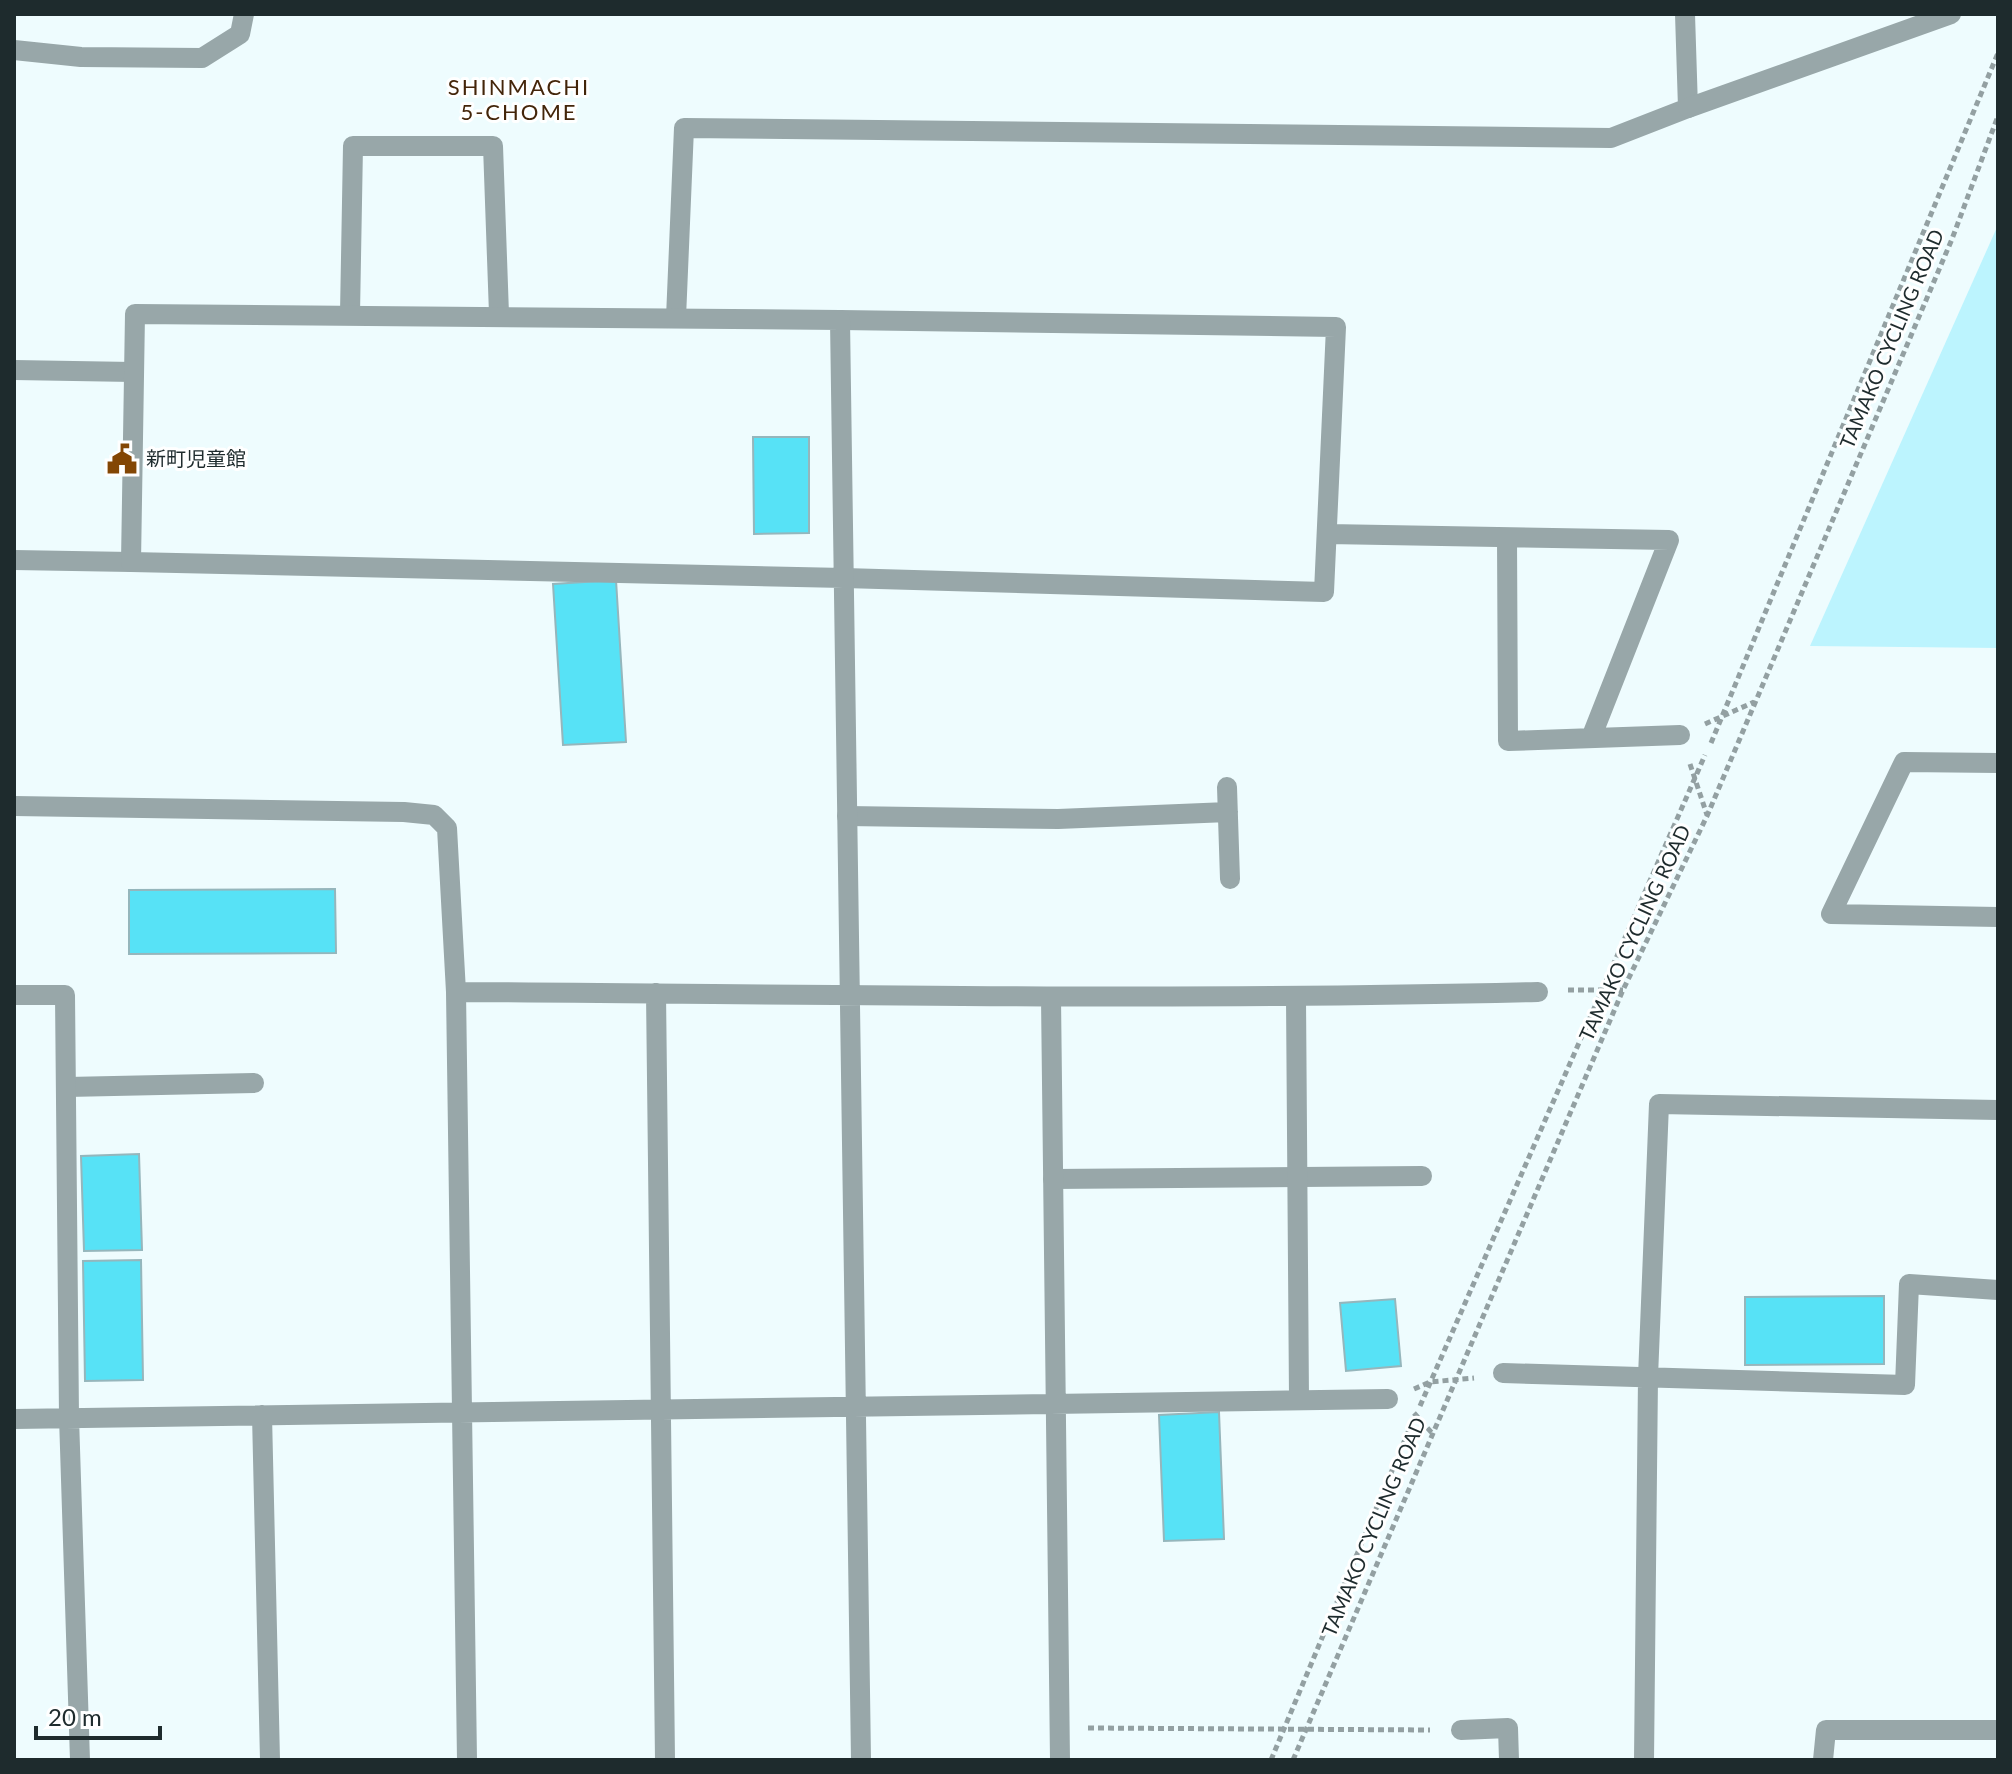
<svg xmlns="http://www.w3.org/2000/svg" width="2012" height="1774" font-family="Lato,'Noto Sans JP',sans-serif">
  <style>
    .green { fill: #bcf4fe }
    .building { fill: #57e2f6; stroke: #95b6bc; stroke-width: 2 }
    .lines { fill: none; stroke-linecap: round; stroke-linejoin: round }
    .path { stroke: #93a0a2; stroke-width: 5; stroke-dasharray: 6 4; stroke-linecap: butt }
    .lane { stroke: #98a7a9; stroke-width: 20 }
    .street { stroke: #98a7a9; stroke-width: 20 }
    .labels { text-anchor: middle; stroke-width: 6; stroke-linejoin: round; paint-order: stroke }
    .street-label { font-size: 20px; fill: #1e2b2d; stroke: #fff }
    .poi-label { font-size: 20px; fill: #1e2b2d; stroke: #fff; text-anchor: start }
    .neighbourhood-label { font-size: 22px; letter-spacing: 2px; fill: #43250a; stroke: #fff }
  </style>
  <rect width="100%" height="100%" fill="#eefcfe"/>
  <!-- green -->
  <path class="green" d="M1998,225V648L1810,646Z"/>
  <!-- building -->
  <path class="building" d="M753,437H809V533L754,534Z
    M616,580L626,742L563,745L553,584Z
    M335,889L336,953L129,954V890Z
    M139,1154L142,1250L84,1251L81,1156Z
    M141,1260L143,1380L85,1381L83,1261Z
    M1884,1296V1364L1745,1365V1297Z
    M1395,1299L1401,1366L1346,1371L1340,1303Z
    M1219,1412L1224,1539L1164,1541L1159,1415Z"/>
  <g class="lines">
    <!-- path -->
    <path class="path" d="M1705,724L1754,702
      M1711,743L1998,53
      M1690,764L1707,815
      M1568,990H1623
      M1414,1389L1430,1382L1474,1378
      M1420,1406L1705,755
      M1414,1413L1432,1433
      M1088,1728L1430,1730
      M1271,1760L1414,1418
      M1293,1760L1623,990L1707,816L1952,239L1998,116"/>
    <!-- lane -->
    <path class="lane" d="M350,314L353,146H493L499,314
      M676,318L684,128L1611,138L1688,108L1685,14
      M840,320L1336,327L1324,592L844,578
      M14,370L133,372
      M1328,534L1669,540L1591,738
      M1507,538L1508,741L1680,735
      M14,560L131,562
      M1227,787L1230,879
      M847,816L1058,819L1228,812
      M67,1087L254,1083
      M1053,1179L1422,1176"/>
    <!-- street -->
    <path class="street" d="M14,50L81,57L202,58L240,34L244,14
      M1688,108L1951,14
      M844,578L131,562L135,314L840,320L861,1760
      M1998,763L1904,762L1831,914L1998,917
      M14,806L404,812L434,815L447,828L456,992L467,1760
      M456,992C816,994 1177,1001 1538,992
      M656,993L665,1760
      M14,995H65L69,1417L80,1760
      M1051,998L1060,1760
      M1296,998L1299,1399
      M1503,1373L1905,1385L1909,1284L1998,1290
      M262,1415L270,1760
      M14,1419L1388,1399
      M1461,1730L1508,1728L1509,1760
      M1644,1760L1648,1377L1659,1104L1998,1110
      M1823,1760L1826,1730H1998"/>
  </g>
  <!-- icons -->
  <defs>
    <g id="civic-bare" transform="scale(2.4)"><path d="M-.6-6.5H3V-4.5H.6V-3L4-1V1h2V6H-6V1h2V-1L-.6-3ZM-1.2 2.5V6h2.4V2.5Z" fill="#834604" stroke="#fff" stroke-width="2.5" paint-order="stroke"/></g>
  </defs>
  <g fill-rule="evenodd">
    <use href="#civic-bare" x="122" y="459"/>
  </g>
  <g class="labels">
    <!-- street labels -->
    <g class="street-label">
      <text transform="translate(1892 339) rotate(-67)" y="7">TAMAKO CYCLING ROAD</text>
      <text transform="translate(1635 933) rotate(-65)" y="7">TAMAKO CYCLING ROAD</text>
      <text transform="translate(1374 1527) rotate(-67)" y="7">TAMAKO CYCLING ROAD</text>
    </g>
    <!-- poi labels -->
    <g class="poi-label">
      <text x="146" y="466">新町児童館</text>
    </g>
    <!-- neighbourhood labels -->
    <g class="neighbourhood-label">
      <text x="519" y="95">SHINMACHI<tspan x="519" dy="25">5-CHOME</tspan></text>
    </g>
  </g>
  <!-- border -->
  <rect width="2012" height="1774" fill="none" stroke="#1e2b2d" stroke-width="32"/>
  <!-- scale -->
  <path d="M36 1726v12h124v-12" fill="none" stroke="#1e2b2d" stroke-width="4"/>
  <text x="48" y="1726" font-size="24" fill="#1e2b2d" stroke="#ffffff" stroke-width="6" paint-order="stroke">20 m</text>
</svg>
